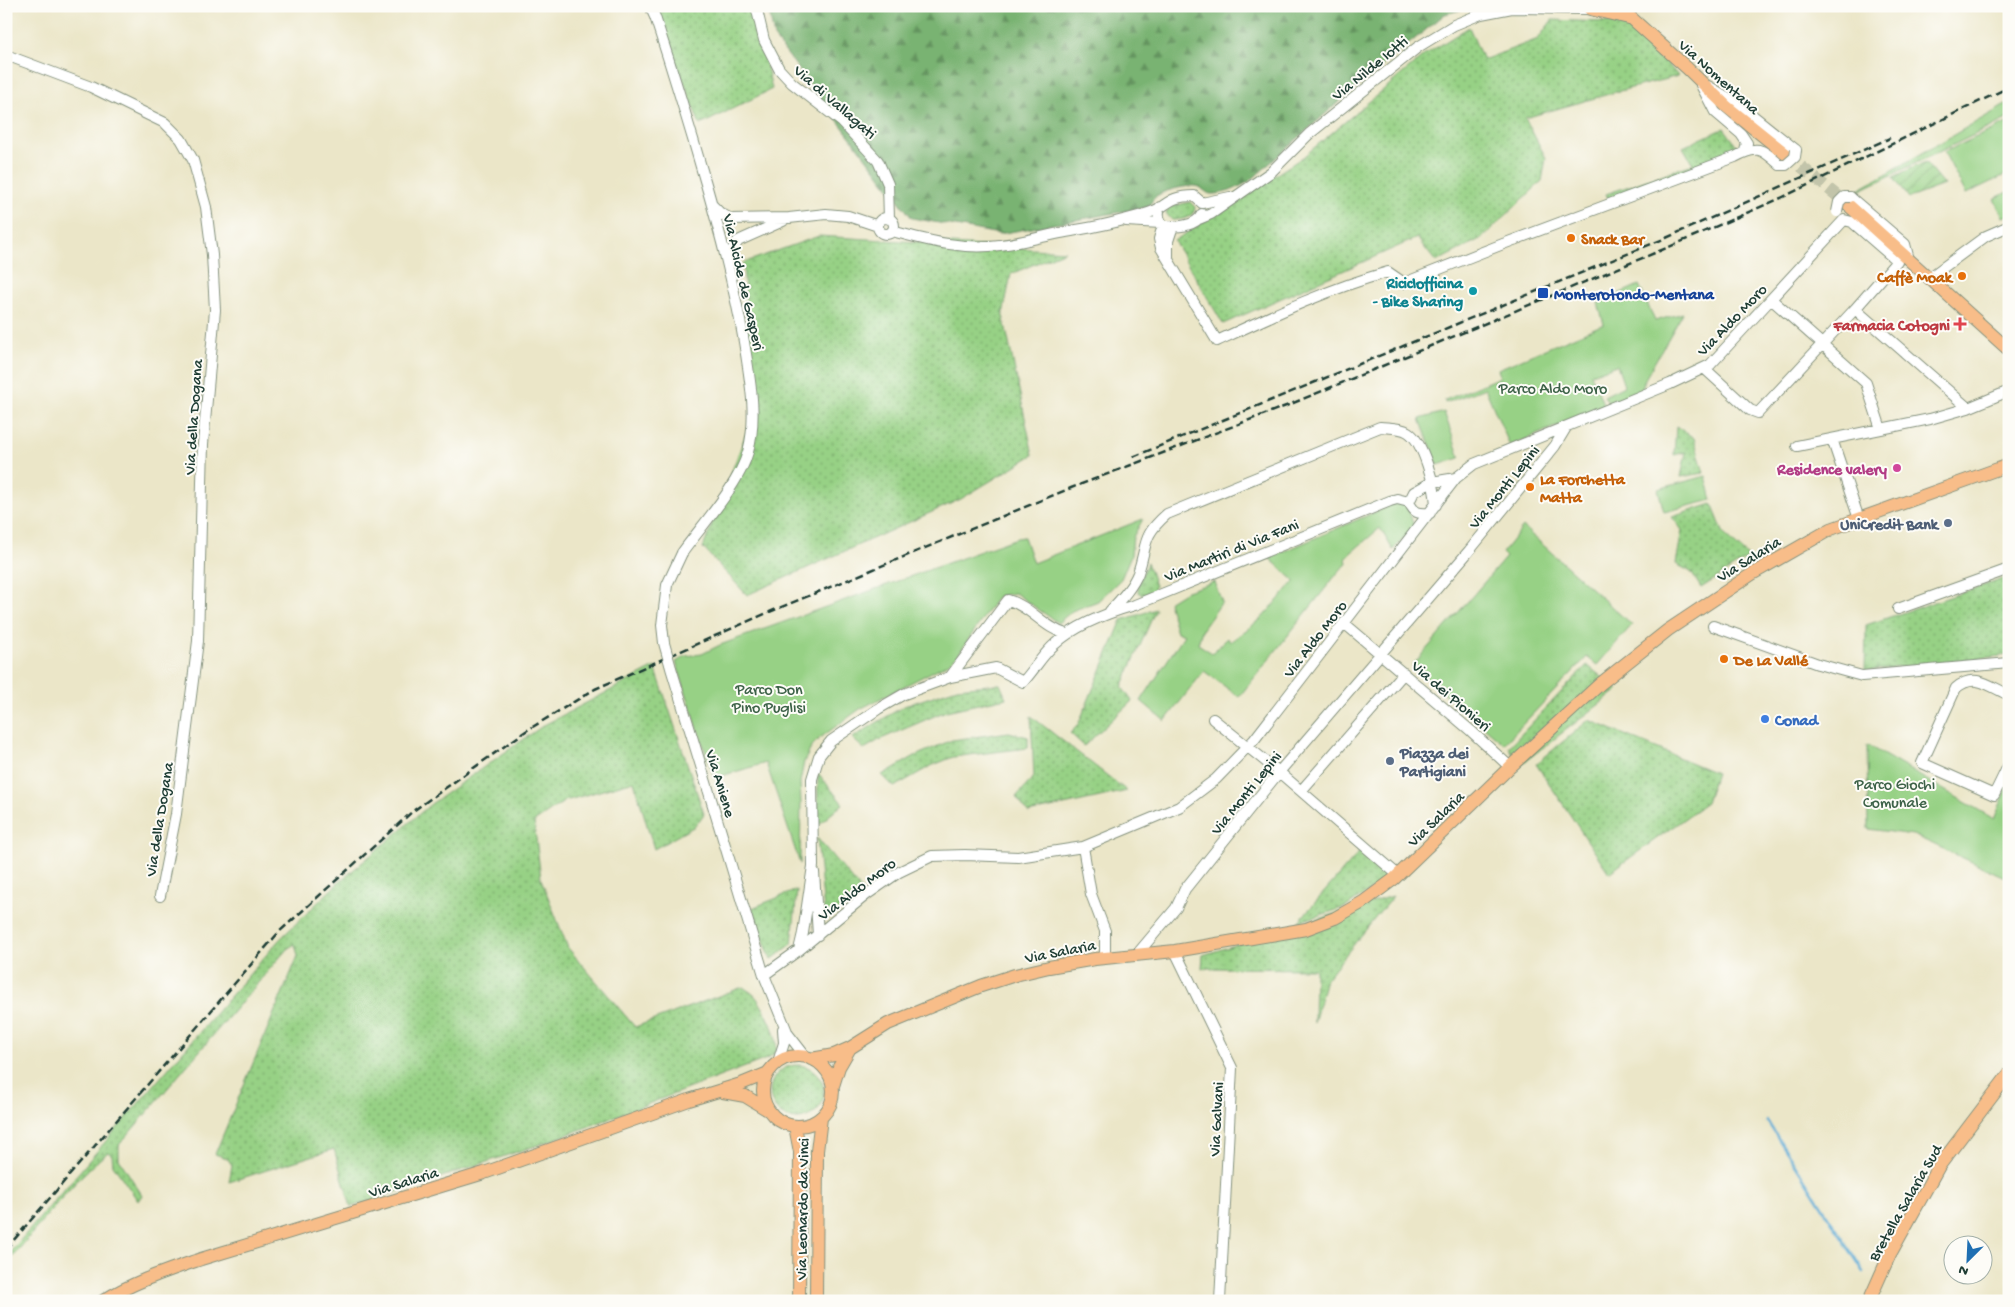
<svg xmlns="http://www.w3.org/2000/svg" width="2015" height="1307" font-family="'Gochi Hand',sans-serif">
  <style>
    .grass { fill: url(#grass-dots); stroke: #5b875c }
    .forest { fill: url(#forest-firs); stroke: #4c7853 }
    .park { fill: #97d185; stroke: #5b875c }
    .garden { fill: url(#garden-furrows); stroke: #5b875c }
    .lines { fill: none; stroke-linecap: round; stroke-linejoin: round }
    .stream { stroke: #5babd5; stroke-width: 2.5 }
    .major-tunnel { stroke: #c2c4aa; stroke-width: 12; stroke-dasharray: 12 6; stroke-linecap: butt }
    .minor-casing { stroke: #85927e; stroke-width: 12 }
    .major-casing { stroke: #85927e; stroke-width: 14 }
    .minor { stroke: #fff; stroke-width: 10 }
    .major { stroke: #f8bd89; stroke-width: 12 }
    .rail { stroke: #1f3d34; stroke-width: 2.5; stroke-dasharray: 8 4; stroke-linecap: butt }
    .minor-bridge-casing { stroke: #85927e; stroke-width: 12; stroke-linecap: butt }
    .minor-bridge { stroke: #fff; stroke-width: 10 }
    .food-dot { fill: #e8710a; stroke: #fdfcf7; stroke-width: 2 }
    .culture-dot { fill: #0f9aa8; stroke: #fdfcf7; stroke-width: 2 }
    .transit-dot { fill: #1a4fb4; stroke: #fdfcf7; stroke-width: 2 }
    .health-dot { fill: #e0444e; stroke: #fdfcf7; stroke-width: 2 }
    .hotel-dot { fill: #d1479c; stroke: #fdfcf7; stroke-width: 2 }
    .service-dot { fill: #5c6f8a; stroke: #fdfcf7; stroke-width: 2 }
    .shop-dot { fill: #3f7fe0; stroke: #fdfcf7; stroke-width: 2 }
    .labels { text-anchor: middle; stroke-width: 4; stroke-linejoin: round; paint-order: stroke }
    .street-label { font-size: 16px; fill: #1f3d34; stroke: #fdfcf7 }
    .food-label { font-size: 16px; font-weight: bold; fill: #c56008; stroke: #fdfcf7; text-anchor: start }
    .culture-label { font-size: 16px; font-weight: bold; fill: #0d838f; stroke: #fdfcf7; text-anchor: end }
    .transit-label { font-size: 16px; font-weight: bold; fill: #164399; stroke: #fdfcf7; text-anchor: start }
    .health-label { font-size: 16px; font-weight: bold; fill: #be3a42; stroke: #fdfcf7; text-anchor: end }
    .park-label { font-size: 16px; fill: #3d6248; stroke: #fdfcf7 }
    .hotel-label { font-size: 16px; font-weight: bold; fill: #b23c85; stroke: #fdfcf7; text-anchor: end }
    .service-label { font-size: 16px; font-weight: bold; fill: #4e5e75; stroke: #fdfcf7; text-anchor: end }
    .shop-label { font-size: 16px; font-weight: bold; fill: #366cbe; stroke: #fdfcf7; text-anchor: start }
  </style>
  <defs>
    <pattern id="grass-dots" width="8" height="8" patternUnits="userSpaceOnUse" patternTransform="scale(1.25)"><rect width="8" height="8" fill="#97d185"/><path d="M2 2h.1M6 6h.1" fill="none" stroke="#7bab6e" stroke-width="1.8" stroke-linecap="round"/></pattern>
    <pattern id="forest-firs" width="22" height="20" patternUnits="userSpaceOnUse" patternTransform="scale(1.25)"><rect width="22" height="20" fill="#79b372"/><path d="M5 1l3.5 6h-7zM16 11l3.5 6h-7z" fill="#63935e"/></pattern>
    <pattern id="garden-furrows" width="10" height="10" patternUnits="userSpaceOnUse" patternTransform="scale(1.25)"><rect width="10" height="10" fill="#97d185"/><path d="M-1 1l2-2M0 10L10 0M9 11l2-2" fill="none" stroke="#7bab6e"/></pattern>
  </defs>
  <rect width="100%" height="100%" fill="#fdfcf7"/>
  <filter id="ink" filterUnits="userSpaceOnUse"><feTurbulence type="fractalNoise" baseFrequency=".02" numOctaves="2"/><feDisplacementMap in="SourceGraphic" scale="10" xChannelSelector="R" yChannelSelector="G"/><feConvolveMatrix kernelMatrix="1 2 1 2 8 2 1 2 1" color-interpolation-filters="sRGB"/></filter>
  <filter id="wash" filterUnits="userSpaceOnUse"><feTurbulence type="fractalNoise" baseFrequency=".0096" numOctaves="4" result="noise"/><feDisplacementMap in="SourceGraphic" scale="20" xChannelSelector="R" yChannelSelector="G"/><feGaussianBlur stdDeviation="1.12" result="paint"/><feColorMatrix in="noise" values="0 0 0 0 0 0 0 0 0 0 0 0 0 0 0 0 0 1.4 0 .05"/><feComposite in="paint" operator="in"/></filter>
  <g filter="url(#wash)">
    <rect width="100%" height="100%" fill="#ebe6c8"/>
    <!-- grass -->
    <path class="grass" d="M656,6H753L772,89L700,125Z
      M1552,20L1633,23L1678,76L1616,92L1525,118L1546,158L1542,181L1482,238L1436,262L1417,238L1223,324L1174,241L1303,157L1426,54L1469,27L1483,60L1538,39Z
      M1724,128L1740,150L1609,200L1606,194L1693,164L1683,147Z
      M1190,202L1195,207C1195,218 1181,220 1172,220L1166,213L1170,207Z
      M819,236L1065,251L1011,274L1003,315L1033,455L961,499L747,595L703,548L753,415L743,263Z
      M1676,426L1694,438L1704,473L1681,477L1686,452L1674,455Z
      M1712,504L1724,534L1749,557L1701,588L1691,572L1676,564L1682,530L1672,517Z
      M1147,562L1155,586L1154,590L1142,595L1138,592C1137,582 1145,572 1147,562Z
      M2009,577V655L1865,671L1866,625Z
      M1156,609L1122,687L1132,701L1084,746L1070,733L1078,725L1122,620Z
      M1587,665L1618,690L1519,766L1509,747Z
      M655,667L704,814L695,826L654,849L634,781L565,801L534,822L541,879L568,948L635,1027L743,987C747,990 753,993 756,997C766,1011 779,1036 776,1052L769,1058L550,1141L351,1207L334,1149L229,1182L232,1165L227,1158L215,1154L298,956L295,944L287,949L119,1145V1159L142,1195L138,1201L113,1165L112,1155L108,1152C69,1184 38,1227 6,1265V1257L279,940L338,883L431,804L544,725Z
      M1000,684L1006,698L946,711L881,739L864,749L852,738L904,706L957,688Z
      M1031,716L1127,791L1028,813L1016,797L1034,777Z
      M1589,720L1716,773L1706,803L1609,873L1536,764Z
      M1009,732L1028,737V748L953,757L931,766L894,787L882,775L915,756L952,740Z
      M818,773L843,804L818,825Z
      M817,838L862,891L825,921Z
      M1362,849L1393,875L1346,907L1298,922Z
      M797,890L792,944L771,960L752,908Z
      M1393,896L1326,979L1314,1023L1315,969L1202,968L1203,955Z
      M770 1092a27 27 0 1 1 54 0a27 27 0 1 1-54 0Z"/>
    <!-- forest -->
    <path class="forest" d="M768,6H1475L1445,14L1341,100L1250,181C1239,187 1227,194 1213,194C1206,195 1203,187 1196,186C1189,185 1165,190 1158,195C1154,197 1151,203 1148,207L999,234L912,218L774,37Z"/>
    <!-- park -->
    <path class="park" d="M2009,103V118L1846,197Z
      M2009,122V173L1966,194L1944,152Z
      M2009,191V215L2003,217L1994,199Z
      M1639,285L1655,321L1683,313L1645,379L1641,392L1610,405L1604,396L1624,386L1617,365L1591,374L1604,406L1510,446L1485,388L1445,403V400L1500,377L1498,369L1604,324L1598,303Z
      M1444,412L1460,458L1438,465L1420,419Z
      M1706,476L1712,500L1664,512L1658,489Z
      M1396,503L1407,504L1414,527L1393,550L1380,528L1346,557L1347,564L1340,570L1239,697L1204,671L1165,721L1141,701L1184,635L1177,632L1168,602L1184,592L1214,582L1222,602L1202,630L1198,644L1212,653L1228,638L1230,642L1261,619L1295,581L1269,558Z
      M1143,519L1133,537L1131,555L1121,579L1098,601L1072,611L1058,623L1015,593L998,596L958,655L949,663L860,709L820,738L812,746L804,762L800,782L801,803L800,864L766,763L714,778L676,662L686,656L702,654L720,645L1017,538L1024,537L1033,563Z
      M1523,527L1632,625L1597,665L1587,657L1504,744L1412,666L1506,557L1502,553Z
      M1867,745L1994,819L2009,784V879L1913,835L1868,829Z"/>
    <!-- garden -->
    <path class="garden" d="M1925,162L1944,185L1909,198L1893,177Z"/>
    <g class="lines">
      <!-- stream -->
      <path class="stream" d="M1767,1121L1864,1272"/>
    </g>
  </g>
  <g filter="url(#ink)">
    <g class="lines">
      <!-- major-tunnel -->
      <path class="major-tunnel" d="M1787,155L1846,203"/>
      <!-- minor casing -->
      <g class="minor-casing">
        <path id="minor" d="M650,6L655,17C673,72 690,128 706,184C722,240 737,296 746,354C751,386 757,419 748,452C739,485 702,525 682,553
          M756,6L764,40L779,69L792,83L842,122L878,161L888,184L889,219
          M6,55L91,87L165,123L181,139L193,160L206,207L212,255L215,310L203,444L198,641L176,814L160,896
          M1701,85L1715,112L1741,134L1747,143L1745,151
          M1708,86L1737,103L1796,150
          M1850,197L1905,244L1909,260
          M1202,203L1230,197
          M713,206L720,213L731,219L789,218L826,214L848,216L878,226
          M1160,207C1158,214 1158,219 1163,225L1159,239L1161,248L1217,341C1273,315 1328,289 1388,272L1404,283L1503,244L1735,157C1758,144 1762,149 1780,165
          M878 226a8 8 0 1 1 16 0a8 8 0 1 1-16 0Z
          M1199,219L1211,214L1271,172L1309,134L1418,47L1454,25L1481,14L1512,8L1586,9
          M1126,221L1161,223
          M1163,225C1175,228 1196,227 1202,214
          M892,231C928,241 963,250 1000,245C1020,243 1040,237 1060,233C1081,229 1103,226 1123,220C1134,217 1150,214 1160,208C1172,199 1178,196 1194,196L1202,203
          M1168,257V241L1173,226
          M728,264L731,252L738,241L783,221
          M1929,278L1986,236L2009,226
          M1771,299L1866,383L1881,429
          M1855,309L1968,408
          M1704,368L1750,410L1758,413L1855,309L1897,261
          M1832,439L1859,519
          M1797,446L1930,419L1968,408L2009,391
          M1430,513C1418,514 1414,513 1409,502L1414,492L1432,482L1456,478
          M1898,609L2009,569
          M1110,611C1120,600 1132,588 1138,573C1148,543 1141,537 1167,514L1380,427C1389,428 1400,427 1408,432C1424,442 1435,487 1436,505
          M1344,623L1471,731L1510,767
          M1713,626L1818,664L1862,676L2009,663
          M1066,634C1044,628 1030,606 1008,600L950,677L996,668L1023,682C1034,670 1043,654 1055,644C1077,624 1107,613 1135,605L1390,501L1397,499L1409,502
          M2009,695C1989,686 1975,672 1956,688L1922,763L1994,795L2009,764
          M1213,719L1279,772L1398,875
          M708,789L764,975L788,1034L806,1057
          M1301,791L1404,673
          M1083,847L1091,894L1105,931V958
          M814,872L818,935
          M799,950L803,933L813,866L812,779L819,756L831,741L878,709L904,694L950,677
          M1175,951L1232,1068L1220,1301
          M1138,953L1176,908L1185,889L1279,772L1469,551L1555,446L1567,426
          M764,975L799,950L866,895L899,872L932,856L965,855L1018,857L1083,847L1179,807L1216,779L1254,740L1456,478L1474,464L1670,384L1710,365L1844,220L1852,222L1897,261
          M778,1062L784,1043L783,1029"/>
      </g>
      <!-- major casing -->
      <g class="major-casing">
        <path id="major" d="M1618,6L1687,68L1727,107L1787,155
          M1590,9L1629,18
          M1846,203L2009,350
          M763 1091a35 35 0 1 1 70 0a35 35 0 1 1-70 0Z
          M811,1059L834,1055L850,1048L888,1024L981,986L1015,975L1049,967L1095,959L1175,951L1306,929L1335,918L1363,902L1394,879L1510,767L1600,684L1668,630L1752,574L1831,529L2009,465
          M833,1086L839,1067L850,1048
          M723,1092L745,1096L768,1110
          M795,1126L800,1152L799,1301
          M103,1301C133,1282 167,1271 201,1259L484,1173L689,1100L741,1084L768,1073
          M816,1301L817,1151L821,1118
          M1869,1301L1890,1254L1939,1166L2009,1074"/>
      </g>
      <!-- minor -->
      <use href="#minor" class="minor"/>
      <!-- major -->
      <use href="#major" class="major"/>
      <!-- rail -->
      <path class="rail" d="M1133,457L1666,238L1890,138
        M6,1249L279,932L413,811L526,731L595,689L767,613L1071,488L1286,406L1669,247L1781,198L2009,87"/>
      <!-- minor-bridge casing -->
      <g class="minor-bridge-casing">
        <path id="minor-bridge" d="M1780,165H1786L1795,157L1796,150
          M1837,212L1839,202L1844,197H1850
          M682,553L667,585L662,625L664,643L671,668L708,789"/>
      </g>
      <!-- minor-bridge -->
      <use href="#minor-bridge" class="minor-bridge"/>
    </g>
  </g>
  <!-- markers -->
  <g class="food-dot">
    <circle cx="1571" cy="238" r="5"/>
    <circle cx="1962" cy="276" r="5"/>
    <circle cx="1530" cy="487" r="5"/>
    <circle cx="1724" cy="659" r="5"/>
  </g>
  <circle class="culture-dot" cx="1473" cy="291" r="5"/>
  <rect class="transit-dot" x="1537" y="287" width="12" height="12" rx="2.5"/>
  <path class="health-dot" d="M1957.5 316.5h5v5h5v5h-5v5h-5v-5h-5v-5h5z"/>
  <circle class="hotel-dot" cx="1897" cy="468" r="5"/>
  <g class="service-dot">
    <circle cx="1948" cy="523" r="5"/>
    <circle cx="1390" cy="761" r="5"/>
  </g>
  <circle class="shop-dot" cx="1765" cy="719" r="5"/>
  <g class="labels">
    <!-- street labels -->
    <g class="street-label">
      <text transform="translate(1369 67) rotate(-39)" y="6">Via Nilde Iotti</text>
      <text transform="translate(1720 76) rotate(42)" y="6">Via Nomentana</text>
      <text transform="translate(836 101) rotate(41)" y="6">Via di Vallagati</text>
      <text transform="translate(745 282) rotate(77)" y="6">Via Alcide de Gasperi</text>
      <text transform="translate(1731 319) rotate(-46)" y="6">Via Aldo Moro</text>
      <text transform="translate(192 417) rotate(-86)" y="6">Via della Dogana</text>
      <text transform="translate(1503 486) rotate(-51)" y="6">Via Monti Lepini</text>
      <text transform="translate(1231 549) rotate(-22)" y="6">Via Martiri di Via Fani</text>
      <text transform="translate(1748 558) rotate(-32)" y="6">Via Salaria</text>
      <text transform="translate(1314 638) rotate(-52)" y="6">Via Aldo Moro</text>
      <text transform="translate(1452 695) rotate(41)" y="6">Via dei Pionieri</text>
      <text transform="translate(722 783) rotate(73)" y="6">Via Aniene</text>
      <text transform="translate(1245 792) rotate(-51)" y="6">Via Monti Lepini</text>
      <text transform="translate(1435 818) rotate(-44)" y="6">Via Salaria</text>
      <text transform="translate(158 819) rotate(-81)" y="6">Via della Dogana</text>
      <text transform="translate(856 888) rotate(-37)" y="6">Via Aldo Moro</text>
      <text transform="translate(1060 950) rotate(-11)" y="6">Via Salaria</text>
      <text transform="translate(1215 1119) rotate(-87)" y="6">Via Galvani</text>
      <text transform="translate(403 1181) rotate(-17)" y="6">Via Salaria</text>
      <text transform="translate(1904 1202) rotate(-60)" y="6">Bretella Salaria Sud</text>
      <text transform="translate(801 1209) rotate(-89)" y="6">Via Leonardo da Vinci</text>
    </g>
    <!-- food labels -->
    <g class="food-label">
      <text x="1581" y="244">Snack Bar</text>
      <text x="1952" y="282" text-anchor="end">Caffè Moak</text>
      <text x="1540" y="484">La Forchetta<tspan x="1540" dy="18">Matta</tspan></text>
      <text x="1734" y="665">De La Vallé</text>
    </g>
    <!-- culture labels -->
    <g class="culture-label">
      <text x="1463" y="288">Riciclofficina<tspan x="1463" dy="18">- Bike Sharing</tspan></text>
    </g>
    <!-- transit labels -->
    <g class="transit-label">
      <text x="1554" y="299">Monterotondo-Mentana</text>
    </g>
    <!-- health labels -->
    <g class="health-label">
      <text x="1950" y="330">Farmacia Cotogni</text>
    </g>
    <!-- park labels -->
    <g class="park-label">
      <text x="1553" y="393">Parco Aldo Moro</text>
      <text x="769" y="694">Parco Don<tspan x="769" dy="18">Pino Puglisi</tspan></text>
      <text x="1895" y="789">Parco Giochi<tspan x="1895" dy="18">Comunale</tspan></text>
    </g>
    <!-- hotel labels -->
    <g class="hotel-label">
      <text x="1887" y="474">Residence valery</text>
    </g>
    <!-- service labels -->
    <g class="service-label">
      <text x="1938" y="529">UniCredit Bank</text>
      <text x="1400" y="758" text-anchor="start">Piazza dei<tspan x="1400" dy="18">Partigiani</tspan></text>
    </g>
    <!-- shop labels -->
    <g class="shop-label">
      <text x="1775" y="725">Conad</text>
    </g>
  </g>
  <!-- margin -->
  <rect width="2015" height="1307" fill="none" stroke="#fdfcf7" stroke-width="25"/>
  <!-- north arrow -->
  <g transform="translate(1968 1260) rotate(204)"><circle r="24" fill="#fdfcf7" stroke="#a4b0a9"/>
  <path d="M0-4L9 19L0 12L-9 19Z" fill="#1f6fb2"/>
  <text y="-8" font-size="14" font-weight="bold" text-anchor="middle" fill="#1f3d34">N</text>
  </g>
</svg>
